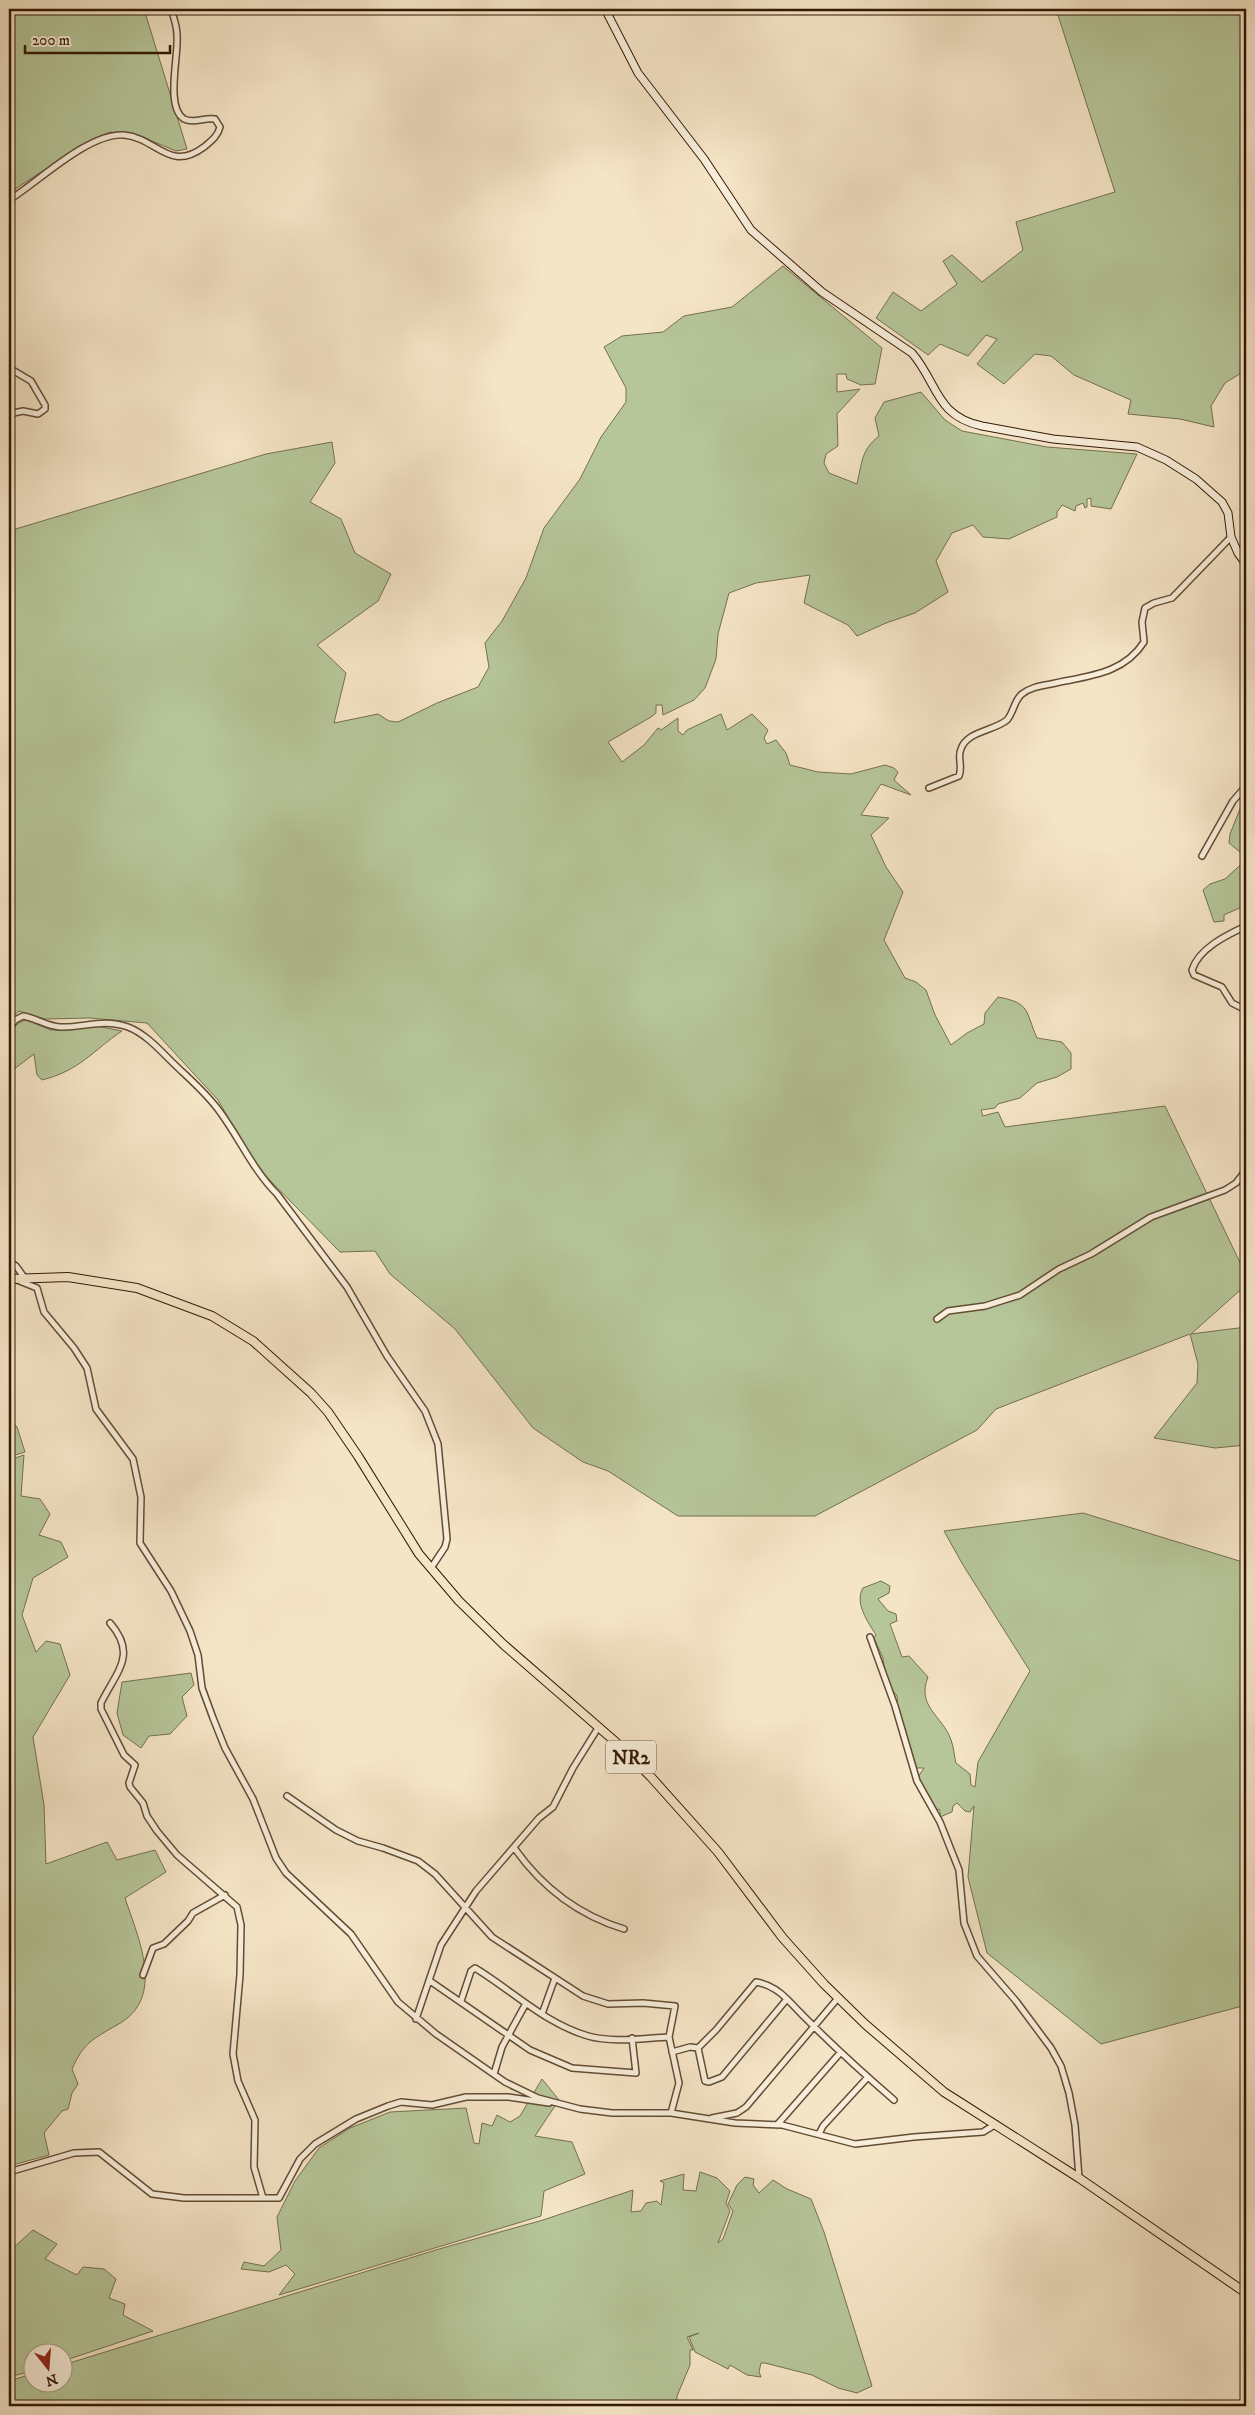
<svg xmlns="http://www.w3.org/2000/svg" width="1255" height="2415" font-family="'IM FELL DW Pica',serif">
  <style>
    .green { fill: #b6c699; stroke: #74704e }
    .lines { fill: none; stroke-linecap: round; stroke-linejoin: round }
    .minor-casing { stroke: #634c34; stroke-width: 8 }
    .secondary-casing { stroke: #321903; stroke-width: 9 }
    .trunk-casing { stroke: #321903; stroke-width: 10 }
    .minor { stroke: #f8eedb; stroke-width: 5 }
    .secondary { stroke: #f8eedb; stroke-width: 7 }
    .trunk { stroke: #f5e5c7; stroke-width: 8 }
    .labels { text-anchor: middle; stroke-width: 4; stroke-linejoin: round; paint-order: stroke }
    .shield { fill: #f8eedb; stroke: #6d5944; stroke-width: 1 }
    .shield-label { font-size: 19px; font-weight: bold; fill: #321903 }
  </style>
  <rect width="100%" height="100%" fill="#f5e5c7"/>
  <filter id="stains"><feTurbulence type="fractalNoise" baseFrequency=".004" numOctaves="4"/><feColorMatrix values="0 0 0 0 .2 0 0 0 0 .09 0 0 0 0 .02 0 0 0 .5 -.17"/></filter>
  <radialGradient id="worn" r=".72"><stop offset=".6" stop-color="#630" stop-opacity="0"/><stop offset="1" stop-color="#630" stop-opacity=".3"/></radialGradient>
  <!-- green -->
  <path class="green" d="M9,9H144L187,149L176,151L142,137L110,132L84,144L9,193Z
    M1056,9H1246V370L1225,383L1211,406L1214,427L1180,419L1128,414L1131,400L1074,375L1051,356L1035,354L1004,384L977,364L997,339L986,335L968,356L940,344L928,355L876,318L893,292L921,311L957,284L943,261L952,255L982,282L1023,250L1016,222L1115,192Z
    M783,266L882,348L875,384L861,385L847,379L846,374H837V392L860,389L837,414L838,446L826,454L824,463L829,473L857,484C862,463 861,450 879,436L875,418L884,402L921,392L945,420L962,431L1047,447L1137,454L1111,509L1091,506V498L1087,499V507L1085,508L1083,503L1076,506L1075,511L1062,505L1057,512V517L1009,539L983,537L973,525L952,533L936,561L948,592L915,613L886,623L857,636L848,625L804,603L810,575L756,583L729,593L718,634L716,659L705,688L694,700L663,715L662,705H656V713L651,717L608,742L622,762L644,745L658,728L661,730L678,718V731L683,735L687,730L721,714L727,730L752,714L768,730L764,738L767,744L776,740L786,753L790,765L818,772L851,774L885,765L894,768L898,772L894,780L911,795L881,784L861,815L889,818L871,835L886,867L903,892L884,940L905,978L916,982L926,990L935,1015L951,1045L967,1033L984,1024L985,1013L998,997C1031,1003 1025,1011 1037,1038L1062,1042L1071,1053V1069L1057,1077L1037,1083L1020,1098L998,1104L995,1108L981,1110L983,1116L998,1112L1005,1127L1165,1106L1246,1275V1285L1191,1334L1246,1327V1445L1215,1448L1154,1438L1197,1383L1198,1364L1190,1334L996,1409L977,1430L815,1516H678L608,1471L583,1462L533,1428L455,1329L390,1274L375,1251L340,1252L257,1167L218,1100L147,1023L89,1018L45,1019L19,1011L9,1020V531L266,454L332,442L335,463L310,502L341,519L355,553L391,574L378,601L317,645L346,673L334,723L378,714L389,721L398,722L437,703L478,687L489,667L485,643L502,621L526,578L544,528L580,479L601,437L626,402V388L604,347L622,336L663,332L684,316L732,307Z
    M1244,799H1246V857L1229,843L1230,834Z
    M1246,860V905L1224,915V921L1214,922L1203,890L1210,884L1225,879Z
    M26,1020L51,1030L97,1026L122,1031C92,1051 81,1070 42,1080L37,1075L34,1054L9,1073C9,1054 3,1026 26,1020Z
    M9,1418L17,1427L25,1452L9,1457Z
    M24,1455L21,1496L40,1499L50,1514L39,1535L61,1542L68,1557L33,1578L22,1615L36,1652L46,1641L60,1644L70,1675L33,1737L44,1805L46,1864L107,1842L117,1860L155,1850L166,1872L125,1898C138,1938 167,1998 117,2025C93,2039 84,2042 72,2069L78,2084L72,2093L68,2109L62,2111L44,2133L49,2155L9,2166V1782L13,1745H9V1460Z
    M1083,1513L1246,1563V2005L1101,2044L987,1953L968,1877L974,1806L970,1812L965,1811L957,1803L953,1806L952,1812L940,1817V1810L934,1808L918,1777L924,1768H916L898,1710L897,1696L886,1682L883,1658L874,1638L876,1635C868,1622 854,1603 863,1588L881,1581L890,1586L889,1593L878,1599L888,1611L896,1614L897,1621L890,1624L902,1657L909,1656L928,1677C916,1707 943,1716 951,1740C954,1747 954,1756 956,1763L970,1774L971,1785L975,1787L978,1762L1030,1671L963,1565L944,1531Z
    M191,1673L194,1685L182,1697L187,1716L170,1734L149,1736L141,1748L123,1735L117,1713L122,1682Z
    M542,2079L559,2100L535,2136L572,2142L585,2174L544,2191L541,2216L279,2295L295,2274L286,2265L269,2272L241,2269L244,2262L264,2266L281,2250L277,2217L295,2181L319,2148L350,2128L390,2112L466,2108L474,2143L479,2144L482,2123L492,2126L497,2115L510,2122L520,2116Z
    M700,2172L717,2178L730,2191L726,2203L730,2211L718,2243L723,2239L733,2211L728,2204L737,2185L745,2177L754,2179L753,2185L759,2193L773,2180L787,2189L811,2199L824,2232L872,2386L857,2393L838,2388L812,2375L765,2363H761L759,2372L761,2377L747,2375L730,2365L728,2369L695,2352L689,2337L699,2333L687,2337L693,2350H690V2365L677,2396V2406H9V2381L32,2374V2382H62L63,2365L439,2249L543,2220L633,2190L631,2212L641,2211L646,2203L657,2201L661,2205L664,2183L660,2181L684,2174L683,2190L696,2191Z
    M33,2230L57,2244L45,2259L77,2275L83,2267L104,2269L116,2279L109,2298L125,2304L123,2315L153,2331L63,2361L62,2352H32V2371L9,2377V2256L11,2250Z"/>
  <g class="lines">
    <!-- minor casing -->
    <g class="minor-casing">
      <path id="minor" d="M9,200C37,183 89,132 124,135C157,138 169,173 204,147C211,141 218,136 220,127L215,119C205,117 194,124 184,119C165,107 179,55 177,35C177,26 174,18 171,9
        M9,368L31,381L45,405V409L38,414L23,411L9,414
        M929,788L959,776C963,766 957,757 961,749C967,731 994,731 1007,720C1014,712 1014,700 1022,694C1031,687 1041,686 1051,684C1086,676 1123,675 1144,642L1142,622L1145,608L1154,603L1172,598L1231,537
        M1202,856L1233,801L1246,786
        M1246,926C1227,935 1199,948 1192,970L1194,975L1222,987L1232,1003L1246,1010
        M9,1029L15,1020L23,1016C36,1018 46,1026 60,1027C84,1028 102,1018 128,1027C144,1033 158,1048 170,1060C187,1077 206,1092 220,1112C240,1139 253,1170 277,1194L347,1287L387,1356L425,1411L438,1444L447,1539L445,1547L431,1568
        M9,1261L16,1266L24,1277
        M17,1280L37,1288L44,1312L74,1348L87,1368L96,1409L133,1459L141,1497L140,1543L171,1591L190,1631L198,1655L202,1688L213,1718L225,1748L253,1799L276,1858L286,1873L351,1934L398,2002L436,2034L505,2082L538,2098L580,2109L612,2113H671L735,2123L782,2125L855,2144L914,2137L983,2132L996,2124
        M937,1319L948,1311L985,1306L1020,1295L1059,1269L1091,1254L1151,1217L1225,1190L1236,1183L1246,1170
        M110,1623C138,1655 116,1672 101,1703V1709L124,1755L135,1765L129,1783L130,1787L143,1803L147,1816L157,1831L177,1855L237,1907L241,1925L240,1975L233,2054L238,2081L255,2120L254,2167L263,2198
        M870,1637L895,1706L917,1781L940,1822L959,1870L964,1923L977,1956L1016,2001L1051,2048L1061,2066L1069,2093L1075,2125L1079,2178
        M287,1796L336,1830L358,1841L383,1848L418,1861L435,1874L492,1937L583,1996L608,2004L643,2003L675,2006L669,2037L679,2083L671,2113
        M515,1849C542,1887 578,1915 624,1929
        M143,1975L153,1948L164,1944L188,1921L193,1913L225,1895
        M430,1981L530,2050L572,2068L636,2073L632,2038
        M787,1999L722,2077L709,2082L705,2081L698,2048L716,2030L756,1982C768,1984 778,1990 787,1999C821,2035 857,2068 894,2100
        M461,2001L471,1971L475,1968C513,1991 544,2023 588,2036C612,2043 644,2038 669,2037
        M542,2014L555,1978
        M416,2019L441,1945L476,1891L539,1818L553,1807L573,1768L598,1728
        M672,2052L690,2047L698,2048
        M494,2074L502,2047L525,2005
        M712,2118L737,2113L746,2107L838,1998
        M777,2125L840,2053
        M819,2134L823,2126L868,2077
        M9,2172L74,2153L99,2152L152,2194L184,2198H279L300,2159L315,2144L356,2119L388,2106L401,2102L432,2105L466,2097H508L549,2103"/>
    </g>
    <!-- secondary casing -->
    <g class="secondary-casing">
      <path id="secondary" d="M605,9L638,73L704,159L751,230L822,292L912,353C938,383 935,416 982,426L1053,439L1137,447L1166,460L1196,479L1222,502L1228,513L1231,537L1238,553L1246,564"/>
    </g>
    <!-- trunk casing -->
    <g class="trunk-casing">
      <path id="trunk" d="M9,1279L68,1277L137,1288L212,1316L253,1341L311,1393L328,1412L358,1456L419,1554L459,1601L504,1645L618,1744L651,1777L718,1852L782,1937L824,1984L865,2024L944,2092L1079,2178L1246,2293"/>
    </g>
    <!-- minor -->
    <use href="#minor" class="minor"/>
    <!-- secondary -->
    <use href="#secondary" class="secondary"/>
    <!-- trunk -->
    <use href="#trunk" class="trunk"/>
  </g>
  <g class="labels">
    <!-- shield labels -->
    <rect class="shield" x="606" y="1740.5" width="50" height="33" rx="4"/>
    <g class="shield-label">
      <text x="631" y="1764">NR2</text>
    </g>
  </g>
  <!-- margin -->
  <rect width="1255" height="2415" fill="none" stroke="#f5e5c7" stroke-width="30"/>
  <rect x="10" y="10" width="1235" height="2395" fill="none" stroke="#321903" stroke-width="2.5"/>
  <rect x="15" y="15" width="1225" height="2385" fill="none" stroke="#321903"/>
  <!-- north arrow -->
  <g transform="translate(48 2368) rotate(163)"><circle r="24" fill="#f8eedb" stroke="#a99985"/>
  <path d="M0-4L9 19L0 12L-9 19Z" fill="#8f2418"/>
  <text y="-8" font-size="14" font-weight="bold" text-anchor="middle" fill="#321903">N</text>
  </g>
  <!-- scale -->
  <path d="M25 45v8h145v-8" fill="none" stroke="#321903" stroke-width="2.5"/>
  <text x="32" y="45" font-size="15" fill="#321903" stroke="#f8eedb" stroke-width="4" paint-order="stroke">200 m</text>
  <rect width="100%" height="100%" filter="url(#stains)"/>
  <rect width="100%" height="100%" fill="url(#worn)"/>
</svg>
